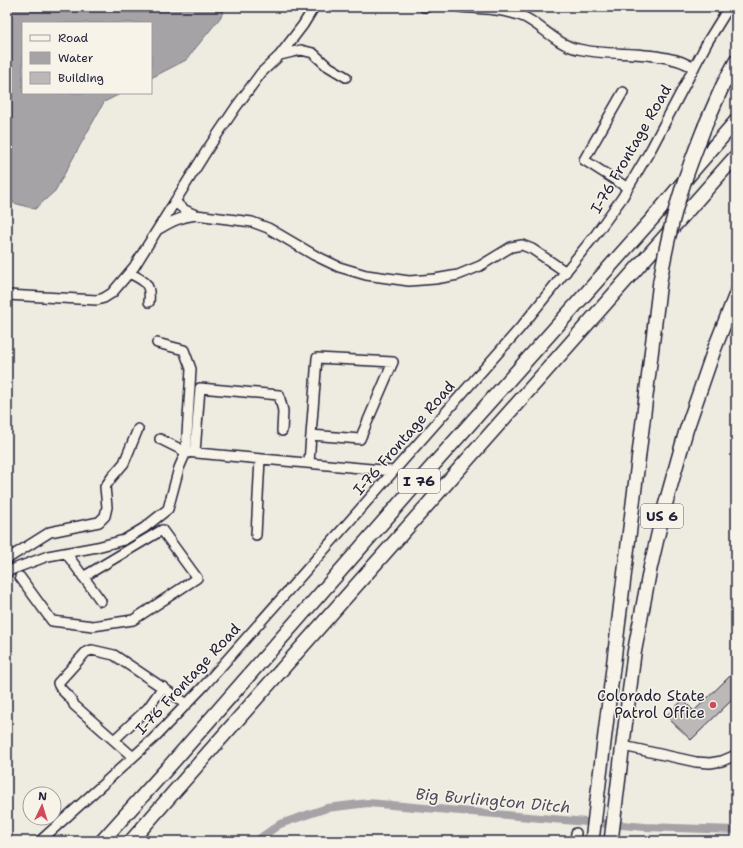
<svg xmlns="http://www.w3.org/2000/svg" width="743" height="848" font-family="'Shantell Sans',sans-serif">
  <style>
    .water { fill: #a6a3a6; stroke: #716f7b }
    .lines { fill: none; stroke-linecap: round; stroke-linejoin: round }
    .canal { stroke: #a6a3a6; stroke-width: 8 }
    .building { fill: #bbb8b7; stroke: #22223b }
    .minor-casing { stroke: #22223b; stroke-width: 12 }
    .highway-casing { stroke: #22223b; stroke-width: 16 }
    .minor { stroke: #f7f3e8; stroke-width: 9 }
    .highway { stroke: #f7f3e8; stroke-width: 13 }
    .highway-bridge-casing { stroke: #22223b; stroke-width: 16; stroke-linecap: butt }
    .highway-bridge { stroke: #f7f3e8; stroke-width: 13 }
    .poi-dot { fill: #d1495b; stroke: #f7f3e8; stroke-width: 1.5 }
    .labels { text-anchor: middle; stroke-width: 3; stroke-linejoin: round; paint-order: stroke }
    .shield { fill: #f7f3e8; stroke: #62616f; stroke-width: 1 }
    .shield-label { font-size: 14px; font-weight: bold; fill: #22223b }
    .street-label { font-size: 15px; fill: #22223b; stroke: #f7f3e8 }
    .poi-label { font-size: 15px; fill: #22223b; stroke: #f7f3e8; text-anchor: end }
    .water-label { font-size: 16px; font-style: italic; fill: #504f60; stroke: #f7f3e8 }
  </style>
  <rect width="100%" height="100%" fill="#eeebe1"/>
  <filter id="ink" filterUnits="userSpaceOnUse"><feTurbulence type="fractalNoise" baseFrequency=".025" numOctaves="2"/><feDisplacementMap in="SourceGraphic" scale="8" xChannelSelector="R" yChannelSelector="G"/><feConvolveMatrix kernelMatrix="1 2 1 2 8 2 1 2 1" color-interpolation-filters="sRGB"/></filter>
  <g filter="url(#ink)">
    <!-- water -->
    <path class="water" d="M7,7H226L220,18L186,60L151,78V23H23V93H122L104,102L55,191L35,209L7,201Z"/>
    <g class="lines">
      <!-- canal -->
      <path class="canal" d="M256,841L280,824L327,808L368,803L645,827L736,830"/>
    </g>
    <!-- building -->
    <path class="building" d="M731,675L736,680V696L691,740L666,716L683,700L694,711Z"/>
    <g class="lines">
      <!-- minor casing -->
      <g class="minor-casing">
        <path id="minor" d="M424,7H427
          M460,7C480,9 508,9 526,18C543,27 558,45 578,49C608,56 641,51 671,59C679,60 687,64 694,68
          M280,55L303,25L314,7
          M623,92L584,160L628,188
          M175,201C181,209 188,212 196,215
          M159,229C172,221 181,217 196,215L252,222L268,228L314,255L339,267L366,275L409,281L435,279L458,275L480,266L511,247L522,245L532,249L566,272
          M129,273C145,281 151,283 149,302
          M7,295L97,300L104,298L112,293L134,267L209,147L236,107L261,73L280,55L301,50L313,53L326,65L346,77
          M157,343L184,350L191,369L186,452L160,439
          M195,452L200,388L279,395L283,411L282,431
          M309,463L311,435L360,439L393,362L317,358L311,435
          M256,535L260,459
          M66,553L101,601
          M7,559L50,532L99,522L105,516L107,507L105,487L112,477L124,463L138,429
          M7,572L16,568L48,556L97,547L124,540L144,528L168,509L179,468L186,452L393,471
          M20,577L52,621L93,626L133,620L197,578L162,530L83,577
          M114,740L148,708L163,687
          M623,746L696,762L710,763L722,761L736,755
          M133,757L74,705C72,696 60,692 58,683L86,652L92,650L114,655L187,704
          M40,841L153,739L203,687L521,327L596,234L622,198L651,149L708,41L729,7
          M575,841L576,833"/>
      </g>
      <!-- highway casing -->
      <g class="highway-casing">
        <path id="highway" d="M705,126L723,85L736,61
          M102,841L173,762L412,489L653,218L696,167L736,121
          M131,841L216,744L736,156
          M592,841L660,281
          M611,841L634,654L650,569L663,513L686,431L714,350L736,294"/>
      </g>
      <!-- minor -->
      <use href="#minor" class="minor"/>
      <!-- highway -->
      <use href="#highway" class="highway"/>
      <!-- highway-bridge casing -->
      <g class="highway-bridge-casing">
        <path id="highway-bridge" d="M660,281C665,252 671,223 680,195C687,171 696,149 705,126"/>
      </g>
      <!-- highway-bridge -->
      <use href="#highway-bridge" class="highway-bridge"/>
    </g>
  </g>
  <!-- markers -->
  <circle class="poi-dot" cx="713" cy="705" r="4"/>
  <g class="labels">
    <!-- shield labels -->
    <g class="shield">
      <rect x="398" y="469" width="42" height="24" rx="3"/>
      <rect x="641" y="504" width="42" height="24" rx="3"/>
    </g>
    <g class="shield-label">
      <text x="419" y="486">I 76</text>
      <text x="662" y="521">US 6</text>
    </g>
    <!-- street labels -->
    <g class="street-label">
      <text transform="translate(631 149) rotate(-60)" y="5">I-76 Frontage Road</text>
      <text transform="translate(404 438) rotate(-49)" y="5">I-76 Frontage Road</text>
      <text transform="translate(188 679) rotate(-47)" y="5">I-76 Frontage Road</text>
    </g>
    <!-- poi labels -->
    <g class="poi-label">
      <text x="705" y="701">Colorado State<tspan x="705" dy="17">Patrol Office</tspan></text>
    </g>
    <!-- water labels -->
    <g class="water-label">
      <text transform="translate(493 800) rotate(5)" y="6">Big Burlington Ditch</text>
    </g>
  </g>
  <!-- margin -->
  <rect width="743" height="848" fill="none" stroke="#f7f3e8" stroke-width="24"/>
  <rect x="12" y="12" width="719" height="824" fill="none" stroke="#22223b" stroke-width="1.5" filter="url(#ink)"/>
  <!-- legend -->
  <rect x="22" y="22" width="130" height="72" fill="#f7f3e8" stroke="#a29fa3"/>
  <rect x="30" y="35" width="20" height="6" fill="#f7f3e8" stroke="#a29fa3"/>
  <text x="58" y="42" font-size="12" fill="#22223b">Road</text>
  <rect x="30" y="52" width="20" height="12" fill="#a6a3a6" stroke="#a29fa3"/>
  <text x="58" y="62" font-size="12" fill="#22223b">Water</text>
  <rect x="30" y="72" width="20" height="12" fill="#bbb8b7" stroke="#a29fa3"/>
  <text x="58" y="82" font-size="12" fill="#22223b">Building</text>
  <!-- north arrow -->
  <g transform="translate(42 806) rotate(4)"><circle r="19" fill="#f7f3e8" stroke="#a29fa3"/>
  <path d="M0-3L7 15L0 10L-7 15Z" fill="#d1495b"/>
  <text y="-6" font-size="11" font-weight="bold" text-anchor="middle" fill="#22223b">N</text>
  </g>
</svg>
